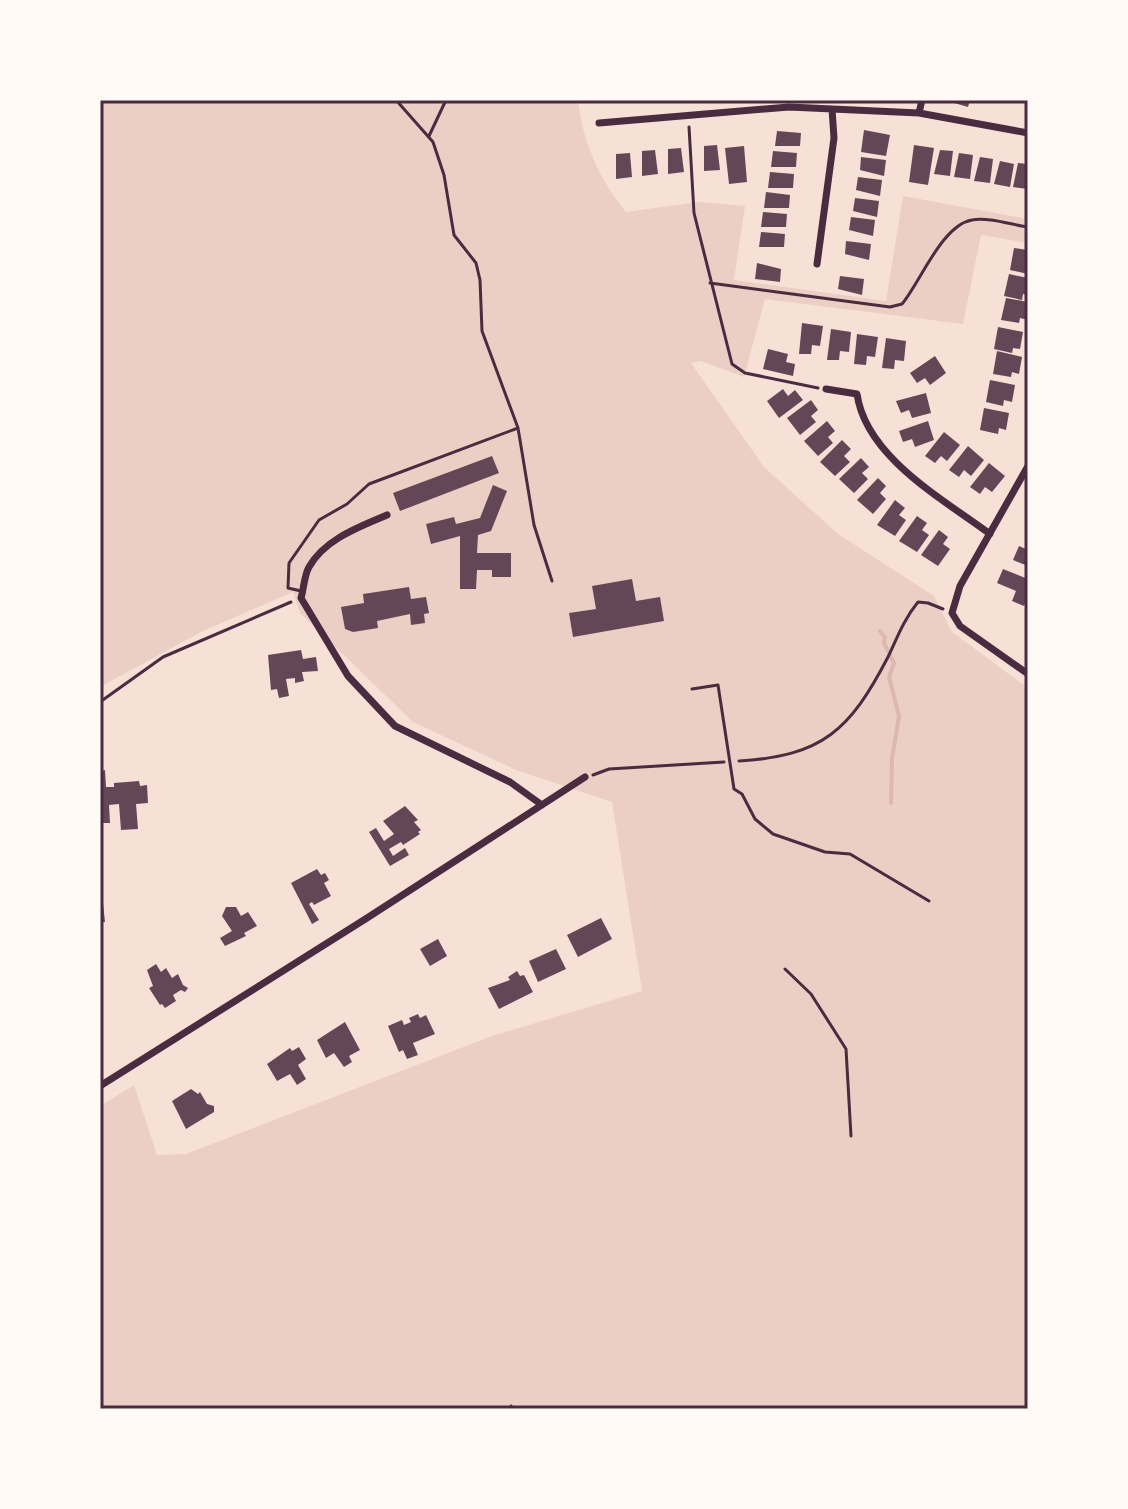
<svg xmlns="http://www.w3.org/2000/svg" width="1128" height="1509" font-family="'Varela Round',sans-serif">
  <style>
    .green { fill: #ebcfc5 }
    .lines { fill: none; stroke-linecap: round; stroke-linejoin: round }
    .stream { stroke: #dcb8b0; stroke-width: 4 }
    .building { fill: #644757 }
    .path { stroke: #4a2c40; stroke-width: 3 }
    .service { stroke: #4a2c40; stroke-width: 3 }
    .minor { stroke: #4a2c40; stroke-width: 7 }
    .neatline { fill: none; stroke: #4a2c40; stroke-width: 3 }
  </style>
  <rect width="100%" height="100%" fill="#f7e1d7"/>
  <!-- green -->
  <path class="green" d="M100,100H578C583,143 599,179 626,212L698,202L745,206L734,280L886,301L903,196L1028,219V243L981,235L963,324L765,299L744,377L701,361L691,363L764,467L838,534L934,596L952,632L1028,688V1409H100V1106L134,1085L157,1155L186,1154L492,1036L642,991L612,802L516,770L413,722L300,613L293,592L201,632L100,687Z"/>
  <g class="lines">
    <!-- stream -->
    <path class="stream" d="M880,631L885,637L884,643L894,663L889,677L899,716L892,759L891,803"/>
  </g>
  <!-- building -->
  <path class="building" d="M944,100H970L968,107Z
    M864,130L890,135L886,156L861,152Z
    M777,131L801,133L800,146H775Z
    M717,145L720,170L704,171V146Z
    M914,145L934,148L928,185L909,182Z
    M744,146L747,182L729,184L725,148Z
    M681,148L684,172L668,174V149Z
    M655,150L658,174L642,176V151Z
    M940,150L953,151L950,176L934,174Z
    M773,151L797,153L796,167H771Z
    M630,153L632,177L616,179V154Z
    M959,153L973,155L970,179L954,177Z
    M861,157L886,160L884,176L860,170Z
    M980,157L993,159L990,183L974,181Z
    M1000,161L1014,164L1010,187L994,184Z
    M1018,163L1028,164V189L1013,187Z
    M770,172L794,174L793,188H768Z
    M858,177L882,180L880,196L856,190Z
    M766,192L790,195L789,208H764Z
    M855,198L879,201L877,217L853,211Z
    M763,212L787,214L786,227H761Z
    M851,217L875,220L873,236L849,230Z
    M761,232L785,234L784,247H759Z
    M846,241L871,244L869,260L845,254Z
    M1014,248L1028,250V274L1010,270Z
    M757,263L781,269L780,282L755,279Z
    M1009,274L1028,278V295L1023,294L1022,300L1004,296Z
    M840,276L864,279L862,295L838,289Z
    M1006,298L1028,302V320L1020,318L1019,323L1001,320Z
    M802,323L823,326L820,346L812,345L811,354H799Z
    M998,327L1023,332L1020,349L1013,348L1012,353L994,349Z
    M831,329L851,332L849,352L840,351L839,360H827Z
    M857,334L878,337L875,357L867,356L866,365L854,364Z
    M886,338L906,341L904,361L895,360L894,369L882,368Z
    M768,349L788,354L786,362L795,364L793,376L763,369Z
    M997,351L1022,357L1019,374L1012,372L1011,377L993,374Z
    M935,356L946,373L930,385L925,378L917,383L910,373Z
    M990,380L1015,385L1012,402L1004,400L1003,406L986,402Z
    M783,389L788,396L795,390L803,400L779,418L767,401Z
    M926,393L931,413L912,418L909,410L901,413L896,401Z
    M811,400L818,410L811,416L816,422L800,435L787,418Z
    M984,408L1009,413L1006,430L999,428L998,434L980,430Z
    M827,421L835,431L828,437L833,443L818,456L804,441Z
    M928,421L934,440L915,447L912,439L903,442L899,431Z
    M944,432L960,445L947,461L941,456L935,463L925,456Z
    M842,440L851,449L844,456L850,462L835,476L820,462Z
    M968,446L984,460L971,476L964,470L959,477L949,470Z
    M492,456L499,473L400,511L393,493Z
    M861,458L869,467L862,473L868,479L854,493L839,479Z
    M989,463L1005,476L992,492L985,487L980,494L970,487Z
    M878,478L886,486L880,493L886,499L873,514L857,500Z
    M493,485L507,491L491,531L478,535L477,553H511V577H492V570H477L476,589H460V536L431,544L426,524L454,517L456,524L480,518Z
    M895,500L905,508L899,515L906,520L895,536L877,525Z
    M917,516L927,523L922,530L929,535L917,552L899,541Z
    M939,530L948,537L943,544L950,549L938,566L921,555Z
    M1019,546L1028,550V566L1013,560Z
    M1003,569L1028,579V596L1024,606L1012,601L1016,591L997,583Z
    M632,579L636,601L660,597L664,621L573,637L569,613L596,609L592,586Z
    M409,587L411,599L426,597L429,613L424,614L425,623L411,625L410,614L377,621L378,628L353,632L345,629L341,607L364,603L363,594Z
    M301,650L303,659L316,657L318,671L302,672L304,681L295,683V678L286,679L289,696L279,698L277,689L271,690L268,655Z
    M105,770L106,787H114V783L139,781L140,786L147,785L148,803L136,804L138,829L121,830L119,804L109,805L110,823H100V771Z
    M405,806L418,820L414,822L421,830L418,832L420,834L403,845L401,842L389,849L393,856L405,848L409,855L390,866L369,832L376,828L384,841L394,834L383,821Z
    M317,869L321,875L325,873L329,880L324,883L331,896L314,905L312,902L309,904L319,920L312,924L291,883Z
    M100,894H102L105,922H100Z
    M226,907H236L241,916L248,912L257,926L244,933L246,936L225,946L220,938L232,931L222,916Z
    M601,918L612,939L578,957L567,935Z
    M438,939L447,956L430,966L420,949Z
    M556,949L566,969L538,982L529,961Z
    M156,964L161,972L166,968L172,978L178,974L183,985L188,988L185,992L181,990L173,995L176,1001L165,1008L162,1004L160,1005L149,988L153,986L147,970Z
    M517,971L520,976L524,975L533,992L499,1009L488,988L510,980L508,977Z
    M418,1014L420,1018L426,1015L435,1034L413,1043L418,1055L407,1059L403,1050L399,1052L388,1026L402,1020L404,1025L411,1022L409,1018Z
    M345,1022L360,1050L349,1056L352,1062L344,1067L334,1053L326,1058L317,1040Z
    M299,1047L306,1059L298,1065L306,1079L297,1085L290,1074L277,1081L267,1064L290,1048L292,1051Z
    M191,1089L198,1094L200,1092L207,1104L214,1106V1112L186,1129L172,1101Z"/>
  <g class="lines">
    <!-- path -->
    <path class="path" d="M689,127L694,213L732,364L745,373L818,388
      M710,283L890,307L902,304C921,281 942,225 972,220C989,217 1012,225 1028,227
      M100,702L163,657L291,602
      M739,761C823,756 850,730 888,657C897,638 904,619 918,602L928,603L943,609
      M593,775L609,769L724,762
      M510,1409L511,1406"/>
    <!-- service -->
    <path class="service" d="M396,100L433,142L444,175L454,235L476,263L480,280L482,331L518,428L534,525L552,581
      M429,136L446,100
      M301,591L288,588L289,563L319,520L347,504L369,484L518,428
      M692,689L718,685L734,789L742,794L755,819L773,834L825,852L850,854L929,901
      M785,969L811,994L846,1049L851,1136"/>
    <!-- minor -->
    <path class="minor" d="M919,113L922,100
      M599,123L789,107L919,113L1028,133
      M817,264L834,138L832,109
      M826,389L857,394C866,457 943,499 990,534
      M1028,466L960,586L952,613L960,626L1028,674
      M387,515C359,527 325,539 309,567C304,576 304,588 301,598L348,676L395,726L510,782L542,805
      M100,1086L367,918L585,777"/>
  </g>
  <!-- border -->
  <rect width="1128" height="1509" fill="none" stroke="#fffaf5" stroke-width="204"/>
  <rect x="102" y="102" width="924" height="1305" class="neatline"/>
</svg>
